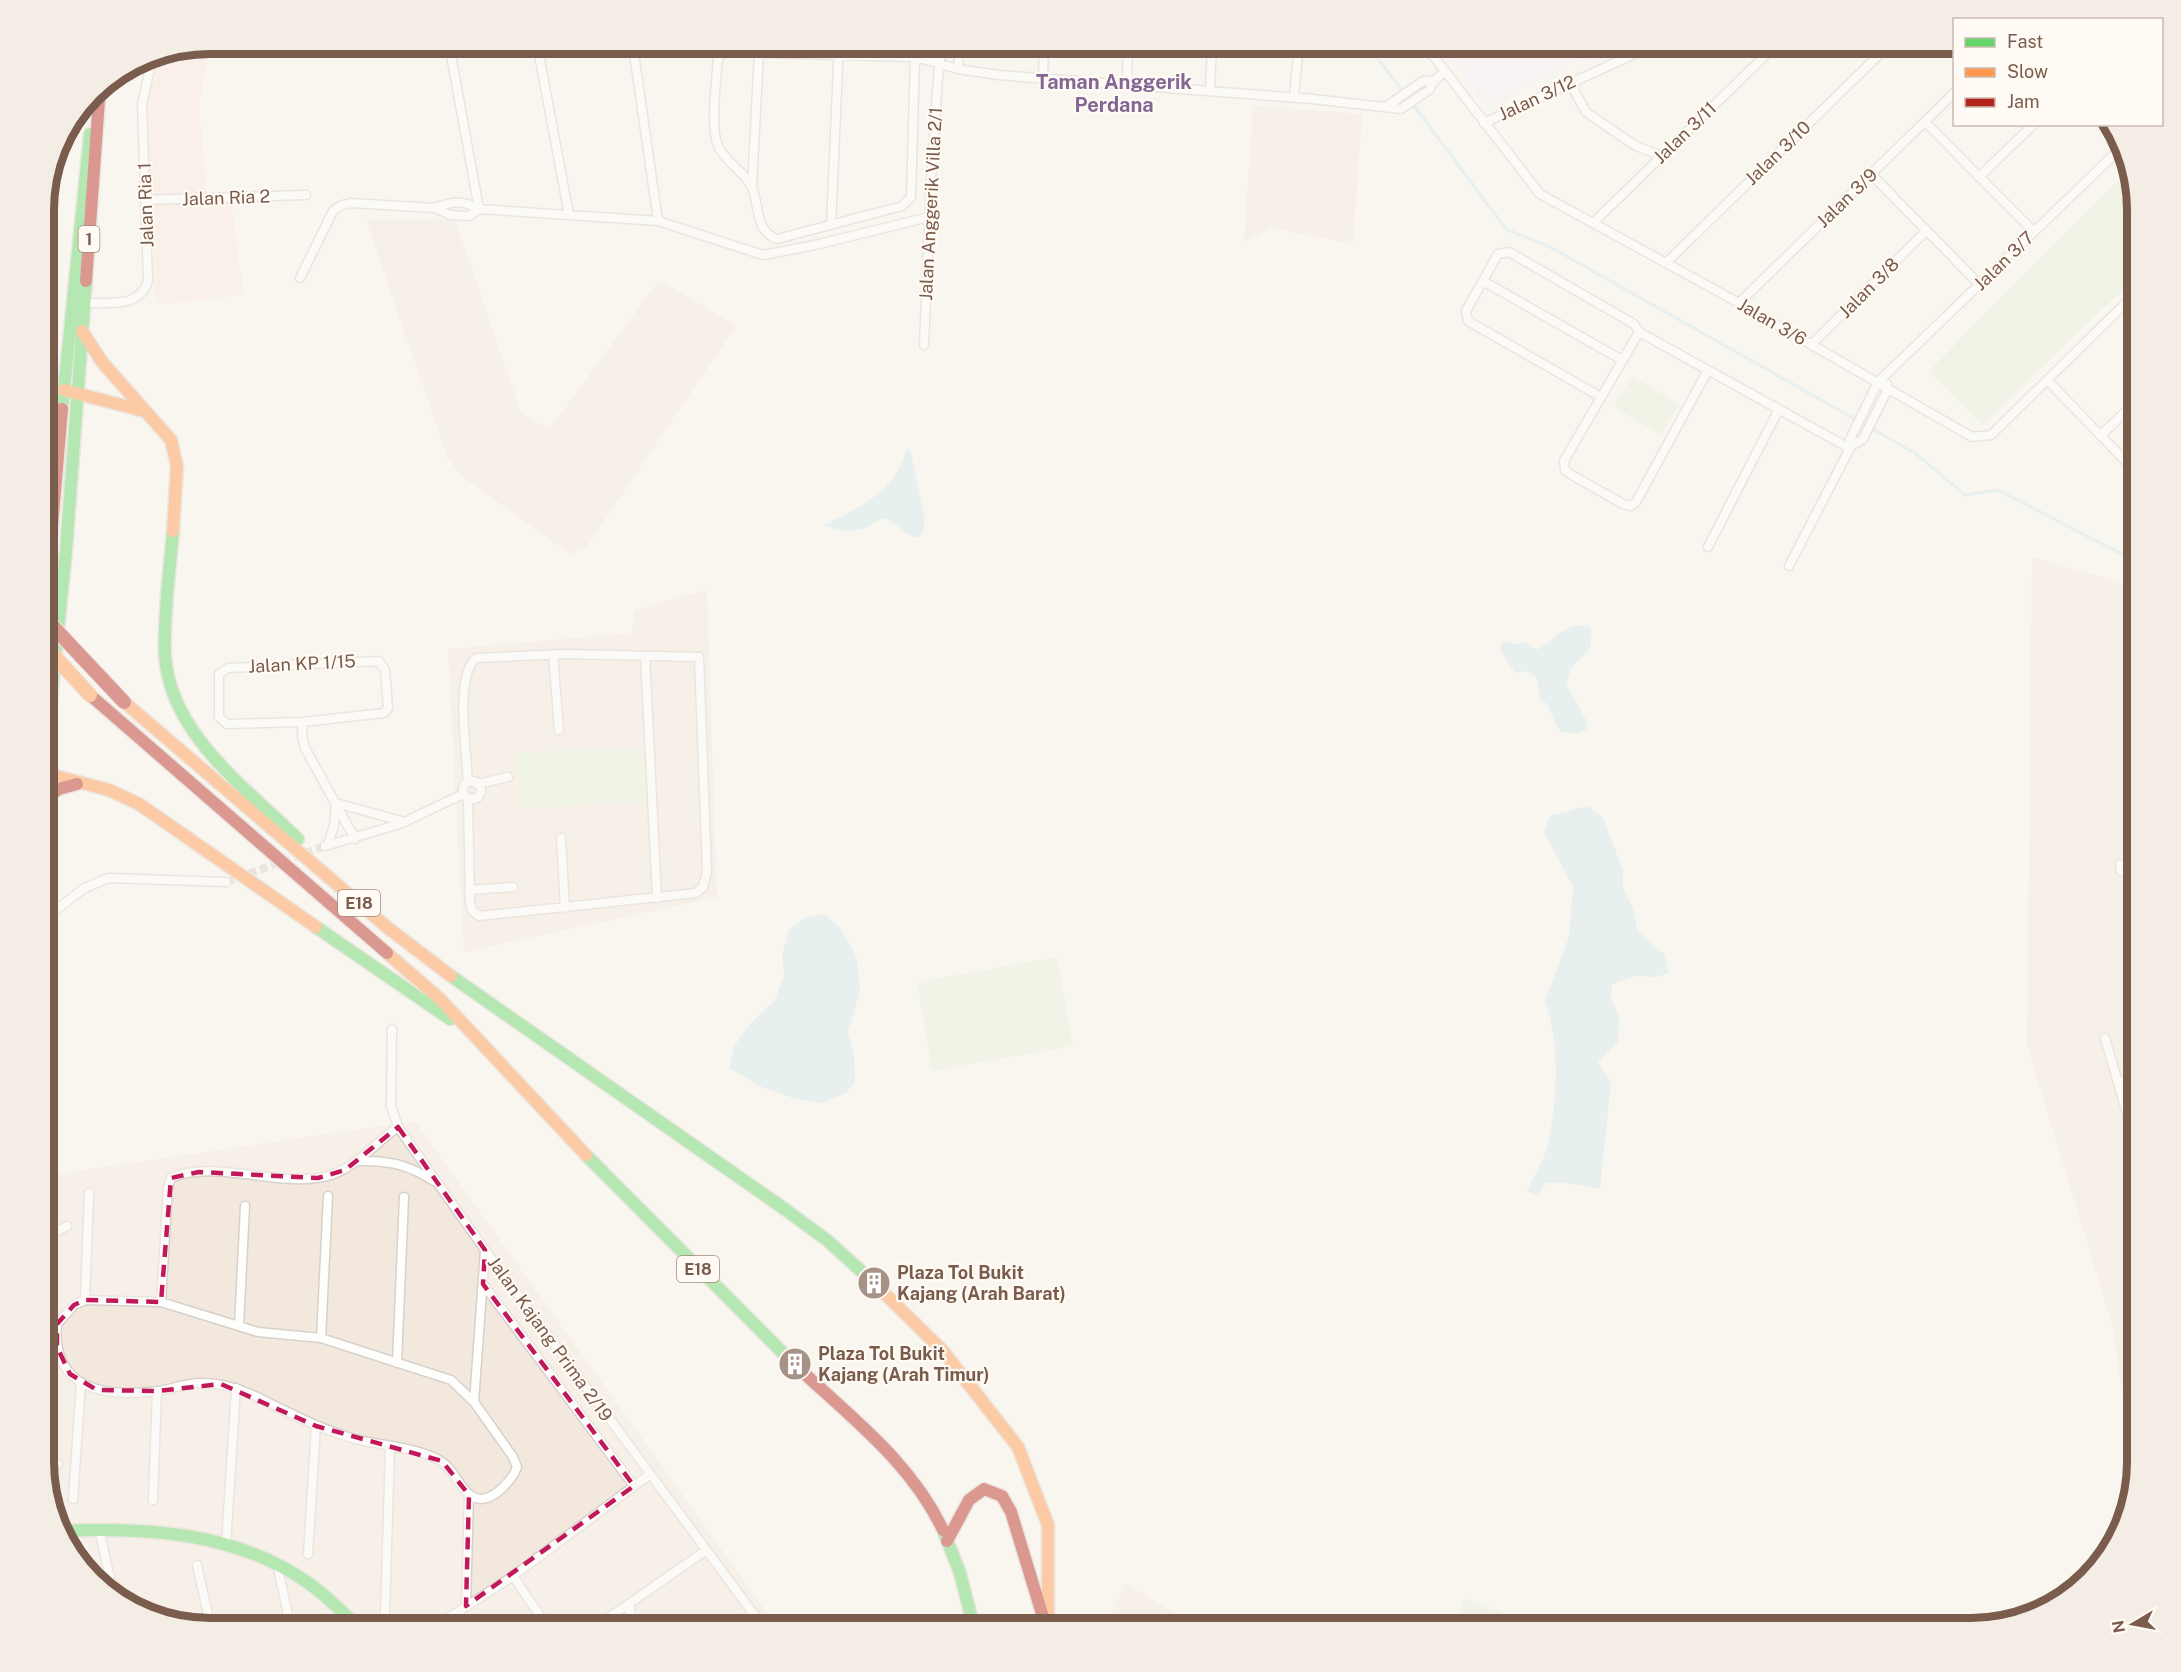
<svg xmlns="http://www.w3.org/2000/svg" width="2181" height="1672" font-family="'Public Sans',sans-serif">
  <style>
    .residential { fill: #f2e8de }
    .commercial { fill: #f6e8e1 }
    .education { fill: #f6eef6 }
    .green { fill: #e7f0db }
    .water { fill: #d0e8ea }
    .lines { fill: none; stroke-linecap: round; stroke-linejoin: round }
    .stream { stroke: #d0e8ea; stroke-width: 3 }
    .street-tunnel { stroke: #d9cfc7; stroke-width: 8; stroke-dasharray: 8 4; stroke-linecap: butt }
    .highway-tunnel { stroke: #d9cfc7; stroke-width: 15; stroke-dasharray: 15 8; stroke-linecap: butt }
    .street-casing { stroke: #d7d1cb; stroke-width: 11 }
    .fast-casing { stroke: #d9d2cb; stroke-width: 15 }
    .slow-casing { stroke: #d9d2cb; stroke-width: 15 }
    .jam-casing { stroke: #d9d2cb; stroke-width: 15 }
    .street { stroke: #fefefd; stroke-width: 8 }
    .fast { stroke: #63d668; stroke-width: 12 }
    .slow { stroke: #ff974d; stroke-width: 12 }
    .jam { stroke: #b3261e; stroke-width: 12 }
    .slow-bridge-casing { stroke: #dad1cc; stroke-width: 16; stroke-linecap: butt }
    .jam-bridge-casing { stroke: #dad1cc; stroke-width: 16; stroke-linecap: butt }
    .slow-bridge { stroke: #ff974d; stroke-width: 14 }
    .jam-bridge { stroke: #b3261e; stroke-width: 14 }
    .marked { fill: none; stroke: #c2185b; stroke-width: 4.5; stroke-dasharray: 12 8; stroke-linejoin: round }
    .labels { text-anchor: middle; stroke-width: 4.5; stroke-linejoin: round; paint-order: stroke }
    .shield { fill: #fffaf3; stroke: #a28b7f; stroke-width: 1.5 }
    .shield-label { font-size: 16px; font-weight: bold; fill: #7a5c4d }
    .street-label { font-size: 18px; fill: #7a5c4d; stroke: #fffaf3 }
    .poi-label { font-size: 18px; font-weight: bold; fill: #7a5c4d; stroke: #fffaf3; text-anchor: start }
    .neighbourhood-label { font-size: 20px; font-weight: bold; fill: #846695; stroke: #fffaf3 }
    .rim { fill: none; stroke: #7a5c4d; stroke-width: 8 }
  </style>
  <rect width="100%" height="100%" fill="#f9f5f0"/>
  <!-- residential -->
  <path class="residential" d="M1253,106L1362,114L1353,244L1272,228L1244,242Z
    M366,220H455L521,412L549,430L659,280L736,326L585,549L570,554L463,477L448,459Z
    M2032,557L2116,581L2137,591V1462L2134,1480L2113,1328L2027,1045Z
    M707,590L717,897L464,952L448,649L632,633L634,610Z
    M415,1121L778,1628H210L156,1620L109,1594L61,1536L44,1472V1176Z
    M1126,1583L1199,1628H1105Z"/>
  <!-- commercial -->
  <path class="commercial" d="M210,44L199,104L207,201H231L243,291L234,296L163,304L155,302L146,104L157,54Z"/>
  <!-- education -->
  <path class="education" d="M1440,44H1630L1596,60L1573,61L1528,83L1509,99L1487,106Z
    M77,1538L88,1543L96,1578L64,1539Z"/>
  <!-- green -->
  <path class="green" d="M2128,170L2137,210V276L1982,426L1929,371Z
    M1632,376L1679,404L1661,435L1614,407Z
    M644,747L646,803L518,808L516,752Z
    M1057,957L1073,1046L932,1071L917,982Z
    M1465,1598L1503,1612L1497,1628H1471L1456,1623Z"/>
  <!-- water -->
  <path class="water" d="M910,449L925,519L923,533L917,538C902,534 897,522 882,518L866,528L847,531L823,526C858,508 896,492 906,450Z
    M1576,625L1591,628C1593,652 1587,651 1573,666C1569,670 1568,679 1566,684L1586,720L1587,729L1578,733L1562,732L1556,725L1547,703L1541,702L1537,678L1527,671L1515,673L1500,649L1503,641L1515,644L1525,642L1536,650C1553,642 1557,631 1576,625Z
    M1588,806L1603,818L1623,870V889L1633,908L1637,930L1665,955L1668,973L1657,977L1636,976L1612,984L1611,999L1619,1016L1618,1042L1598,1062L1611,1083L1600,1189L1567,1183H1546L1537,1195L1527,1192C1533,1177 1544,1160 1548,1145C1557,1099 1561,1045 1545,1001L1569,937L1573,887L1544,832L1550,816Z
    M824,914L841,929L857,958L860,990L848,1033L854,1055L855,1082L846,1093L822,1103L796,1099L759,1086L730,1068L734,1046L749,1025L775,1000L784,976L782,956L789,930L805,918Z"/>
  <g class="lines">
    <!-- stream -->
    <path class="stream" d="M1367,44L1404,93
      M1412,103L1506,229L1552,248L1915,453L1965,495L1998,490L2137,562"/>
    <!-- street-tunnel -->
    <path class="street-tunnel" d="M226,882L325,846"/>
    <!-- highway-tunnel -->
    <path class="highway-tunnel" d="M862,1272L886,1295
      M783,1353L806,1375"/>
    <!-- street casing -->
    <g class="street-casing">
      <path id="street" d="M449,44L479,209
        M537,44L569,215
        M915,44V57L911,197L902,206L777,239C754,230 760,206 752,187C745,172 727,163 719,148C709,128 717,80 718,56L727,52L915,57L958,69L998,75L1313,99L1401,109L1429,90L1434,81L1445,71
        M931,44V50L939,64
        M1424,44L1540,194L1739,303L1972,437L1991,435L2137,292
        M633,46L658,221
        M958,69L960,44
        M1043,78L1044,44
        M1570,83L1586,112L1634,145L1661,156
        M1127,84L1128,44
        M1210,90L1212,44
        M1294,97L1299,44
        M1387,106L1423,81H1434
        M1925,122L2034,232
        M1484,123L1656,44
        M1871,174L1979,284
        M1979,177L2034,124
        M752,187L759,52
        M145,200L306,195
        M435,208C452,201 463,200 479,209L658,221L763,255L815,245L929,217
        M1593,223L1777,44
        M831,225L839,44
        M1666,263L1890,44
        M300,278L333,211L342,205L351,203L435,208L450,215L469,216L479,209
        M1483,281L1622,360
        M85,303C109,302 139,309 148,281L142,104L153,55
        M1739,303L1954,93
        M1639,332L1564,461L1565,470L1570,474L1623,504L1631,506L1636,502L1708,370
        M924,345L931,179L939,64L944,44
        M1811,345L1926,231
        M2048,381L2137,473
        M1601,397L1468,321L1466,311L1498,254L1509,252L1634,324L1639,332L1849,448
        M2102,434L2137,401
        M1851,446L1863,439L1888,389L1887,384
        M1708,547L1778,411
        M1789,566L1851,446L1850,439L1878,382L2123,146
        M553,654L559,730
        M645,656L657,898
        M379,661L385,670L388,708L384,713L303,722L227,724L219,717V674L228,668Z
        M303,722L302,736L305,748L355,839
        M463 790a9 9 0 1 1 18 0a9 9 0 1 1-18 0Z
        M468,782C467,754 454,677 476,658L567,654L699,657L707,872L703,887L696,893L479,916L472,910L470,902L468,799
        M477,784L508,777
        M336,803L405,822
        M561,838L565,908
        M328,845L334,825L336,805
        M325,846L400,824L463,794
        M2120,864L2121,871
        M469,890L513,887
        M44,919L83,889L108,878L226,882
        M392,1029L391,1106L398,1127L485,1250L764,1628
        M2105,1038L2137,1148
        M2118,1081H2137
        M359,1161C390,1160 408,1165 434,1181
        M44,1238L67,1226
        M483,1284L634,1486
        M85,1300L161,1302L258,1332L321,1338L451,1380L474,1402L513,1457L517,1467C513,1479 495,1499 481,1499C461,1498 456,1468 439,1460C415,1447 382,1446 355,1439C320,1429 288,1412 255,1396C236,1387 219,1382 198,1383C184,1384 171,1389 158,1391C106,1398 51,1390 57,1324L74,1305Z
        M85,1300L89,1193
        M161,1302L168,1187L171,1178C214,1158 284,1190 331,1175C358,1166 375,1143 398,1127
        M44,1320L57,1324
        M239,1326L245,1206
        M321,1338L328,1196
        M397,1363L404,1197
        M474,1402L485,1250
        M44,1460L58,1464
        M73,1499L81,1383
        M153,1500L157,1391
        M99,1528L114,1597
        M226,1545L236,1388
        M308,1554L316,1426
        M277,1564L291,1628
        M197,1565L211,1628
        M513,1576L548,1628
        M466,1606L469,1495
        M375,1628L385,1614L390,1447
        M433,1628L513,1576L649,1475
        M594,1628L705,1551
        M630,1628V1604
        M749,1628L757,1619
        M1146,1628L1150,1622C1167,1619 1175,1618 1190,1628"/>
    </g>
    <!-- fast casing -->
    <g class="fast-casing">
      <path id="fast" d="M62,409L90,134
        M173,531C170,569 163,617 165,655C170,734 245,787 298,839
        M44,734L51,698L66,551L86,281
        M316,927L450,1019
        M451,976L786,1210L828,1241L862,1272
        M586,1155L783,1353
        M943,1530L960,1573L974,1628
        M60,1531C145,1527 235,1532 307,1582C326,1595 342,1612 359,1628"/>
    </g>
    <!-- slow casing -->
    <g class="slow-casing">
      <path id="slow" d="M82,331L102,362L171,440L177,466L173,531
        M64,390L144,411
        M124,702L388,928L451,976
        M44,773L109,790L139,804L316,927
        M387,953L440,999L586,1155
        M886,1295L942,1350L1018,1447L1048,1525V1628"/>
    </g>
    <!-- jam casing -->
    <g class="jam-casing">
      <path id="jam" d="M86,281L100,86
        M44,620L62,409
        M90,695L387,953
        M44,798L59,789L77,784
        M806,1375C858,1423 912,1465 943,1530
        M947,1541L969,1500L984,1489L1002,1496L1011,1512L1043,1617"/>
    </g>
    <!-- street -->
    <use href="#street" class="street"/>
    <!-- fast -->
    <use href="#fast" class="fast"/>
    <!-- slow -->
    <use href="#slow" class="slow"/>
    <!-- jam -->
    <use href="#jam" class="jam"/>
    <!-- slow-bridge casing -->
    <g class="slow-bridge-casing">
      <path id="slow-bridge" d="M44,645L90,695"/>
    </g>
    <!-- jam-bridge casing -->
    <g class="jam-bridge-casing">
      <path id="jam-bridge" d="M44,617L124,702"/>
    </g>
    <!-- slow-bridge -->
    <use href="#slow-bridge" class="slow-bridge"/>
    <!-- jam-bridge -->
    <use href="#jam-bridge" class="jam-bridge"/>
  </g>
  <!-- marked area -->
  <path d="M0 0H2181V1672H0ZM398,1127L485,1250L483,1284L634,1486L466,1606L469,1495L442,1461L316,1426L221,1384L157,1391L97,1390L70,1374L57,1347V1324L74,1305L85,1300L161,1302L171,1178L199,1172L318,1178L345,1170Z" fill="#f9f5f0" fill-opacity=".55" fill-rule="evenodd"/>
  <path class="marked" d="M398,1127L485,1250L483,1284L634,1486L466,1606L469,1495L442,1461L316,1426L221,1384L157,1391L97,1390L70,1374L57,1347V1324L74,1305L85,1300L161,1302L171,1178L199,1172L318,1178L345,1170Z"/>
  <!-- icons -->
  <defs>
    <g id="building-disc" transform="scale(1.725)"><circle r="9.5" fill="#a69286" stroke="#fffaf3"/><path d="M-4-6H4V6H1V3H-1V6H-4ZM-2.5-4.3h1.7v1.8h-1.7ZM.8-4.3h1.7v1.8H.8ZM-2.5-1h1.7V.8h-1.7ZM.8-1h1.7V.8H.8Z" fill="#fff"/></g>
  </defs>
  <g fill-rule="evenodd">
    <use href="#building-disc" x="874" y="1283"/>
    <use href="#building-disc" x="795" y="1364"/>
  </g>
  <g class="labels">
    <!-- shield labels -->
    <g class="shield">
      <rect x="78.5" y="226" width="21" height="26" rx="4.5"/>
      <rect x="338" y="890" width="42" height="26" rx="4.5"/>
      <rect x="677" y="1256" width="42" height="26" rx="4.5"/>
    </g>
    <g class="shield-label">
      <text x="89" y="245">1</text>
      <text x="359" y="909">E18</text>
      <text x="698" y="1275">E18</text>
    </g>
    <!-- street labels -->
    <g class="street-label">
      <text transform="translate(1537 98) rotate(-25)" y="6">Jalan 3/12</text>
      <text transform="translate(1685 133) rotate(-44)" y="6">Jalan 3/11</text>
      <text transform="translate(1778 153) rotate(-44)" y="6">Jalan 3/10</text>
      <text transform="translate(226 198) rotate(-2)" y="6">Jalan Ria 2</text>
      <text transform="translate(1847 198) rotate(-44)" y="6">Jalan 3/9</text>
      <text transform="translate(931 204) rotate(-87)" y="6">Jalan Anggerik Villa 2/1</text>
      <text transform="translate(146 205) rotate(-92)" y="6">Jalan Ria 1</text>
      <text transform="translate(2004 261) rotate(-44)" y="6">Jalan 3/7</text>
      <text transform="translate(1869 288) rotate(-45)" y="6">Jalan 3/8</text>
      <text transform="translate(1772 322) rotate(30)" y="6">Jalan 3/6</text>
      <text transform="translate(302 664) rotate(-3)" y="6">Jalan KP 1/15</text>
      <text transform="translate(550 1339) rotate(54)" y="6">Jalan Kajang Prima 2/19</text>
    </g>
    <!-- poi labels -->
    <g class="poi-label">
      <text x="897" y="1279">Plaza Tol Bukit<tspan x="897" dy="21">Kajang (Arah Barat)</tspan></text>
      <text x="818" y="1360">Plaza Tol Bukit<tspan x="818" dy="21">Kajang (Arah Timur)</tspan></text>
    </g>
    <!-- neighbourhood labels -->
    <g class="neighbourhood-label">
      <text x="1114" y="89">Taman Anggerik<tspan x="1114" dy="23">Perdana</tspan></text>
    </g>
  </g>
  <!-- crop -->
  <path d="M0 0H2181V1672H0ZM210 54H1971A156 156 0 0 1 2127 210V1462A156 156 0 0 1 1971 1618H210A156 156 0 0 1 54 1462V210A156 156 0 0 1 210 54Z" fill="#f4ede6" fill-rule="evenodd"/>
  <path class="rim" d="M210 54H1971A156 156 0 0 1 2127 210V1462A156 156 0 0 1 1971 1618H210A156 156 0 0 1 54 1462V210A156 156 0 0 1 210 54Z"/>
  <!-- legend -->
  <rect x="1953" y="18" width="210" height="108" fill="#fffaf3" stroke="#cabbb1" stroke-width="1.5"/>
  <rect x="1965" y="38" width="30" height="9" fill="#63d668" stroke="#cabbb1" stroke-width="1.5"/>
  <text x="2007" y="48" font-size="18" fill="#7a5c4d">Fast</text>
  <rect x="1965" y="68" width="30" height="9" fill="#ff974d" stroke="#cabbb1" stroke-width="1.5"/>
  <text x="2007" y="78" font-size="18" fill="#7a5c4d">Slow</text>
  <rect x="1965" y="98" width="30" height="9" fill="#b3261e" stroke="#cabbb1" stroke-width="1.5"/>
  <text x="2007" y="108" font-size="18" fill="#7a5c4d">Jam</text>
  <!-- north arrow -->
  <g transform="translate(2133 1624) rotate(260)" stroke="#fffaf3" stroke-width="4.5" paint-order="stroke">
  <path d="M0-4.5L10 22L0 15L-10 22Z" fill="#7a5c4d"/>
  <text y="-9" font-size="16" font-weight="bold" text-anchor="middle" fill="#7a5c4d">N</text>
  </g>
</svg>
